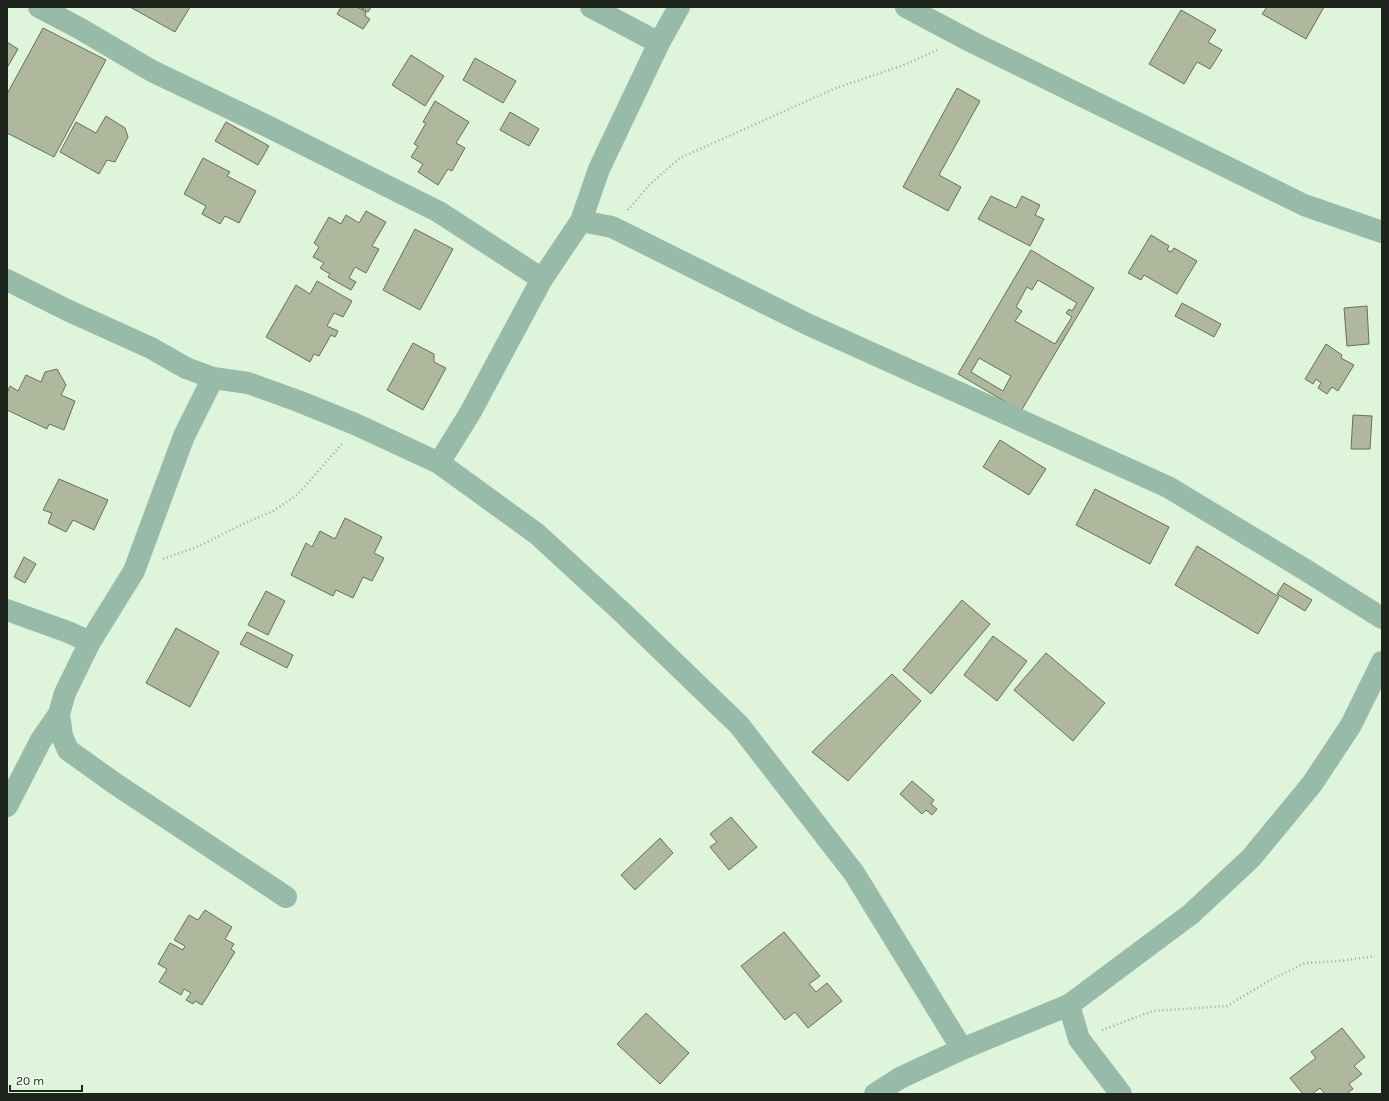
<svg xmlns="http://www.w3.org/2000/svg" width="1389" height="1101" font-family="Karla,sans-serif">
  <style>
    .building { fill: #afb89c; stroke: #687156; fill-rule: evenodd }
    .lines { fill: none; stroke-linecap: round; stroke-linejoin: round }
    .path { stroke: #9bac98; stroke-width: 2.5; stroke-dasharray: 1 3; stroke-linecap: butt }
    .minor { stroke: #98baa8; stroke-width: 22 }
  </style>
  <rect width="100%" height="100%" fill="#def4db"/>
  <!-- building -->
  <path class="building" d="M130,7H190L175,32Z
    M341,7H357L366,12L365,16L370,19L363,29L337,14Z
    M360,7H371L368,12Z
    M1267,7H1324L1306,39L1262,14Z
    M1181,10L1216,30L1208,42L1222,50L1210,69L1197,62L1184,84L1149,64Z
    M43,28L106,60L54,157L7,133V94Z
    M7,42L18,49L7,68Z
    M411,55L444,76L425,106L392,85Z
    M475,58L516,81L503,103L463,80Z
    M957,88L980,101L939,175L961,187L948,211L903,187Z
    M435,101L469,122L456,143L465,148L452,171L448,169L438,185L418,172L423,164L411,157L418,146L414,144L426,123L423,122Z
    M510,112L539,129L529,146L500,130Z
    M106,116L125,128L128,137L115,162L107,160L99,174L60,152L76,122L96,133Z
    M226,122L269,146L258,165L215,141Z
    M203,158L230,172L227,176L256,191L239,223L225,216L220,224L202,214L206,206L184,194Z
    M991,196L1016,208L1022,196L1040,205L1035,215L1044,219L1030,246L978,219Z
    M366,211L386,222L372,246L379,249L366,273L355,267L349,278L356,282L351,290L328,277L330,274L320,268L324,263L313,257L319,247L314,243L329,217L341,224L346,215L359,223Z
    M415,229L453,249L420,310L383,290Z
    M1151,235L1169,246L1167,250L1171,252L1174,248L1197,261L1177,294L1144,275L1141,280L1128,273Z
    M1031,250L1094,288L1021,411L958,374ZM1038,280L1077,303L1072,311L1069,309L1066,313L1072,317L1055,344L1015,321L1022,311L1016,307L1027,287L1032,290ZM979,358L1011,376L1003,391L971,372Z
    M317,281L352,301L343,317L334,313L327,326L338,331L335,337L331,335L319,356L314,354L310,362L266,337L296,285L310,294Z
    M1182,303L1221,324L1214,337L1175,316Z
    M1367,306L1369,344L1347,346L1344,308Z
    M413,343L434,354V362L446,368L423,410L387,390Z
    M1326,344L1342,355L1341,358L1354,365L1338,391L1332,387L1327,394L1318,388L1321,383L1316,379L1313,384L1305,379Z
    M57,369L66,385L61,395L75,401L64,430L49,424L47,429L7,410V393L10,386L18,391L26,375L41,382L45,372Z
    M1353,415L1372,416L1370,449H1351Z
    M1000,440L1046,469L1029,495L983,467Z
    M59,479L108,500L94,530L73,520L66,532L48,523L52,513L43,510Z
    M1095,489L1169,527L1150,564L1076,525Z
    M345,518L382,537L374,553L384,558L372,581L363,577L353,598L336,590L333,596L291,575L306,543L312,547L320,531L335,539Z
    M1197,546L1279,597L1258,634L1175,585Z
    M24,557L36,564L25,583L14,577Z
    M1284,583L1312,600L1305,611L1277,594Z
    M266,591L285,601L268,635L248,625Z
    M962,600L990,624L931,694L903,670Z
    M176,628L219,652L190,707L146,683Z
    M247,632L293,655L287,668L240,644Z
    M993,636L1027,661L997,701L964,675Z
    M1046,653L1105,703L1073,741L1014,690Z
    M892,674L921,701L848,781L812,752Z
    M912,781L934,800L931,804L937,809L932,815L926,810L922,814L900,794Z
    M731,817L757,847L729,870L710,847L717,842L710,834Z
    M660,838L673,853L635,890L621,875Z
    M205,910L232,927L225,939L234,944L231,949L235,952L202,1005L195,1001L193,1004L186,1000L191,993L184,989L181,995L159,982L167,969L158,964L170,943L183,950L185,946L174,940L189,915L198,920Z
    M784,932L820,976L809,984L816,992L827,983L842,1001L808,1028L795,1012L785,1020L741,966Z
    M646,1013L689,1053L660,1084L617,1044Z
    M1342,1028L1365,1057L1354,1066L1362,1074L1349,1084L1353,1089L1346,1094H1325L1320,1088L1312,1094H1303L1290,1078L1316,1058L1311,1052Z"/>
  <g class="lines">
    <!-- path -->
    <path class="path" d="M628,210L650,184L680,158L836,88L904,65L937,50
      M163,559L199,546L247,522L273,511L297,495L342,444
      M1102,1030L1153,1011L1227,1006L1272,979L1305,963L1340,961L1375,956"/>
    <!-- minor -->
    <path class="minor" d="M39,7L79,28L152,71L265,125L439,212L542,279
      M591,7L659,43
      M906,7L972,42L1304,205L1382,232
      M581,221L612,227L807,324L1168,487L1304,569L1382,618
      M7,280L67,310L151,348L186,368L213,378
      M439,463L537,534L624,614L739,725L854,873L962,1049
      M7,610L68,632L90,642
      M7,806L41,740L59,714
      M286,897L117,785L68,750L62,736L59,714L65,693L90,642L134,571L184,436L213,378L248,383L298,401L355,424L439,463L470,413L542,279L581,221L599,169L659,43L679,7
      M1069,1005L1079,1039L1121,1094
      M875,1094L900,1078L962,1049L1069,1005L1191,914L1251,858L1312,784L1351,725L1382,662"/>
  </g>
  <!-- border -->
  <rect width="1389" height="1101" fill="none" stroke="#1c241b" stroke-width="16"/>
  <!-- scale -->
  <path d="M10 1085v6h72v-6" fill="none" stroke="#1c241b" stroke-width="2"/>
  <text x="16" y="1085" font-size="12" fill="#1c241b" stroke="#f1feef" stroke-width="3" paint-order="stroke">20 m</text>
</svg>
